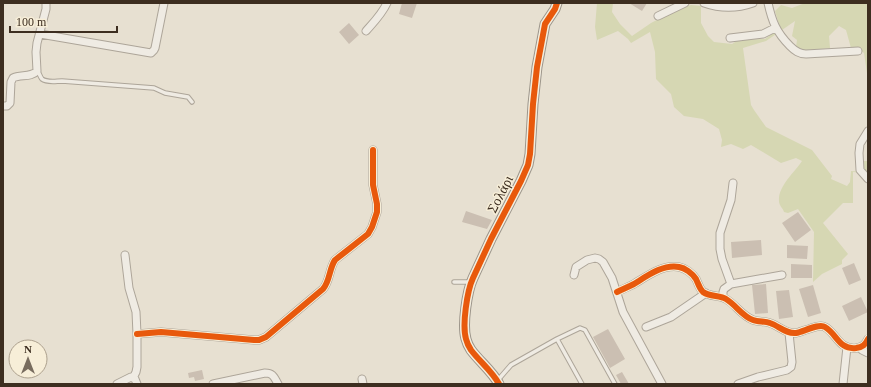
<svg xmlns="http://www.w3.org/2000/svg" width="871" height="387" font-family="Georgia,serif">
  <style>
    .green { fill: #d6d7b3 }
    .building { fill: #cbbfb2 }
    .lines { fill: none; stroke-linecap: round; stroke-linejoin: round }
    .lane-casing { stroke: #ada599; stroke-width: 5.5 }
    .street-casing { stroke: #ada599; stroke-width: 9 }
    .secondary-casing { stroke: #9c958a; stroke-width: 11 }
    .lane { stroke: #efebe3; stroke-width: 3.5 }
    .street { stroke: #efebe3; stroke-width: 7 }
    .secondary { stroke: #efebe3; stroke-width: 9 }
    .cycleway-casing { stroke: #f7eed8; stroke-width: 8 }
    .cycleway { stroke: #e8590c; stroke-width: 6 }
    .labels { text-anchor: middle; stroke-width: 3; stroke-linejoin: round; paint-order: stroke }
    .street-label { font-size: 14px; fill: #3d2e20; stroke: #f7eed8 }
  </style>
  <rect width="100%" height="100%" fill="#e7e0d1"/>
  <!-- green -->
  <path class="green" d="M597,3H613L612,12L620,24L632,36L651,23L678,9L691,5L701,6V23L708,36L714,42L732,44L738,40L765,39L780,28L775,11L781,5L792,8L805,3H868V73H867L864,53L858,48H851L846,30L839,26L829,36L830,48L803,51L796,47L797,40L792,36L795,21L766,41L743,48L751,105L754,110L766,127L812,150L832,176L831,179L847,186L850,182L851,171L863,172L862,161H868V171L865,173L853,172V203H843L823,223L848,254L842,260V264L822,274L813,282L814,232L798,209L788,213L784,212C783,208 779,206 779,201C778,186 794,173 802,161L796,158L781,163L751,145L743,149L731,144L721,147L722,140L719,129L703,119L684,116L674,107L671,94L656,79L655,52L650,32L631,43L628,39L618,31L597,40L595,27Z"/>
  <!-- building -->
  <path class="building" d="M402,3H417L412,18L399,14Z
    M629,3H647L642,11Z
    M349,23L359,35L349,44L339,32Z
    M466,211L492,220L487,229L462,222Z
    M798,212L811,230L795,242L782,223Z
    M761,240L762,255L732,258L731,242Z
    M787,245L808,246L807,259L787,258Z
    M854,263L861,280L849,285L842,268Z
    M791,264L812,265V278H791Z
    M766,284L768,313L755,314L752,285Z
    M813,285L821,313L808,317L799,289Z
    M789,290L793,317L779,319L776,291Z
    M861,297L868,312L849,321L842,306Z
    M608,329L625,359L610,368L593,337Z
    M202,370L204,379L195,381L194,377L189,378L188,373Z
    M622,372L629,384H621L616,375Z"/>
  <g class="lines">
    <!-- lane casing -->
    <g class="lane-casing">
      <path id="lane" d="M37,70C39,72 40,77 42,79C47,83 56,81 62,81L154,88L165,93L188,97L192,102
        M454,282H470
        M557,339L582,384
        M498,380L511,365L557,339L580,328L585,330L615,384"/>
    </g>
    <!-- street casing -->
    <g class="street-casing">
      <path id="street" d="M704,3C721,9 736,9 753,3
        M768,3C772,21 776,32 790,46C795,51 799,54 806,54L858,51
        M658,16L685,3
        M366,31C374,22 382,14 387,3
        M40,34L151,53L154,50L155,48L164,3
        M730,38L763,34L775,28
        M3,106H7L10,103L11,82L13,78C20,74 31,78 37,71L36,52L37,43L46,9V3
        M868,131L860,144L859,153L860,170L868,179
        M125,255L129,288L136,312L137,334V367L136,372L133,378
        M574,275L576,267L587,260L595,258L599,259L603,262L612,278L623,312L662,384
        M731,284L722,259L720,249V233L731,200L733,183
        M617,292C623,289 628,287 634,284C647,276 663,264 679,267C685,268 692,273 696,279C698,283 699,288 703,292C710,297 720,295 726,299C736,305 742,316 753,320C758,322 765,321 770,323C779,326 786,334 796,333C803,332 819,323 825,327C837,334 839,350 856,348C863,347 865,345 868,339
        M723,297V292L724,289L731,284L782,275
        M646,327L671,317L706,293
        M137,334L161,332L254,340H259L266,337L323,289C330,281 329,269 335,260L368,234L372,227L377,212V204L373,185V150
        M860,347L862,350L868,353
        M362,379L363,384
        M117,384L131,377L135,379L137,384
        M213,384L265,373C273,373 274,377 278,384
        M738,384L758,377L787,370L791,367L792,362L789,333
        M843,384L847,347"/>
    </g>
    <!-- secondary casing -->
    <g class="secondary-casing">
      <path id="secondary" d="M499,384C492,371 480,362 471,350C469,347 467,343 466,339C462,325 467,291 473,278L491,239L521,181L528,165L530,154L533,104L537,67L545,24L555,9L557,3"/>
    </g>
    <!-- lane -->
    <use href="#lane" class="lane"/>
    <!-- street -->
    <use href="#street" class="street"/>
    <!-- secondary -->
    <use href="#secondary" class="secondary"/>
    <!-- cycleway casing -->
    <g class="cycleway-casing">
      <path id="cycleway" d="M617,292C623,289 628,287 634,284C647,276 663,264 679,267C685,268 692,273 696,279C698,283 699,288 703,292C710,297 720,295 726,299C736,305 742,316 753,320C758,322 765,321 770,323C779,326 786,334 796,333C803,332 819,323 825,327C837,334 839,350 856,348C863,347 865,345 868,339
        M137,334L161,332L254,340H259L266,337L323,289C330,281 329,269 335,260L368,234L372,227L377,212V204L373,185V150
        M499,384C492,371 480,362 471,350C469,347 467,343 466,339C462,325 467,291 473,278L491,239L521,181L528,165L530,154L533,104L537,67L545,24L555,9L557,3"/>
    </g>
    <!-- cycleway -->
    <use href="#cycleway" class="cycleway"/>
  </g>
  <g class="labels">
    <!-- street labels -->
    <g class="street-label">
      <text transform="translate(500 194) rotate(-63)" y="5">Σολάρι</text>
    </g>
  </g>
  <!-- border -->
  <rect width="871" height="387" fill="none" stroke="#3d2e20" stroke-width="8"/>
  <!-- north arrow -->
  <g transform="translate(28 359)"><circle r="19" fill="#f7eed8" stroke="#ada18e"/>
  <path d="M0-3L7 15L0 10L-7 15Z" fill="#786c5e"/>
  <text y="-6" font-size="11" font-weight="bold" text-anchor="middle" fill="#3d2e20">N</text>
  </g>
  <!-- scale -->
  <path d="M10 26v6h107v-6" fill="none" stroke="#3d2e20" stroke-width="2"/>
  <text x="16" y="26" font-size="12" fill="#3d2e20" stroke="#f7eed8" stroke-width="3" paint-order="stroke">100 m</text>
</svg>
